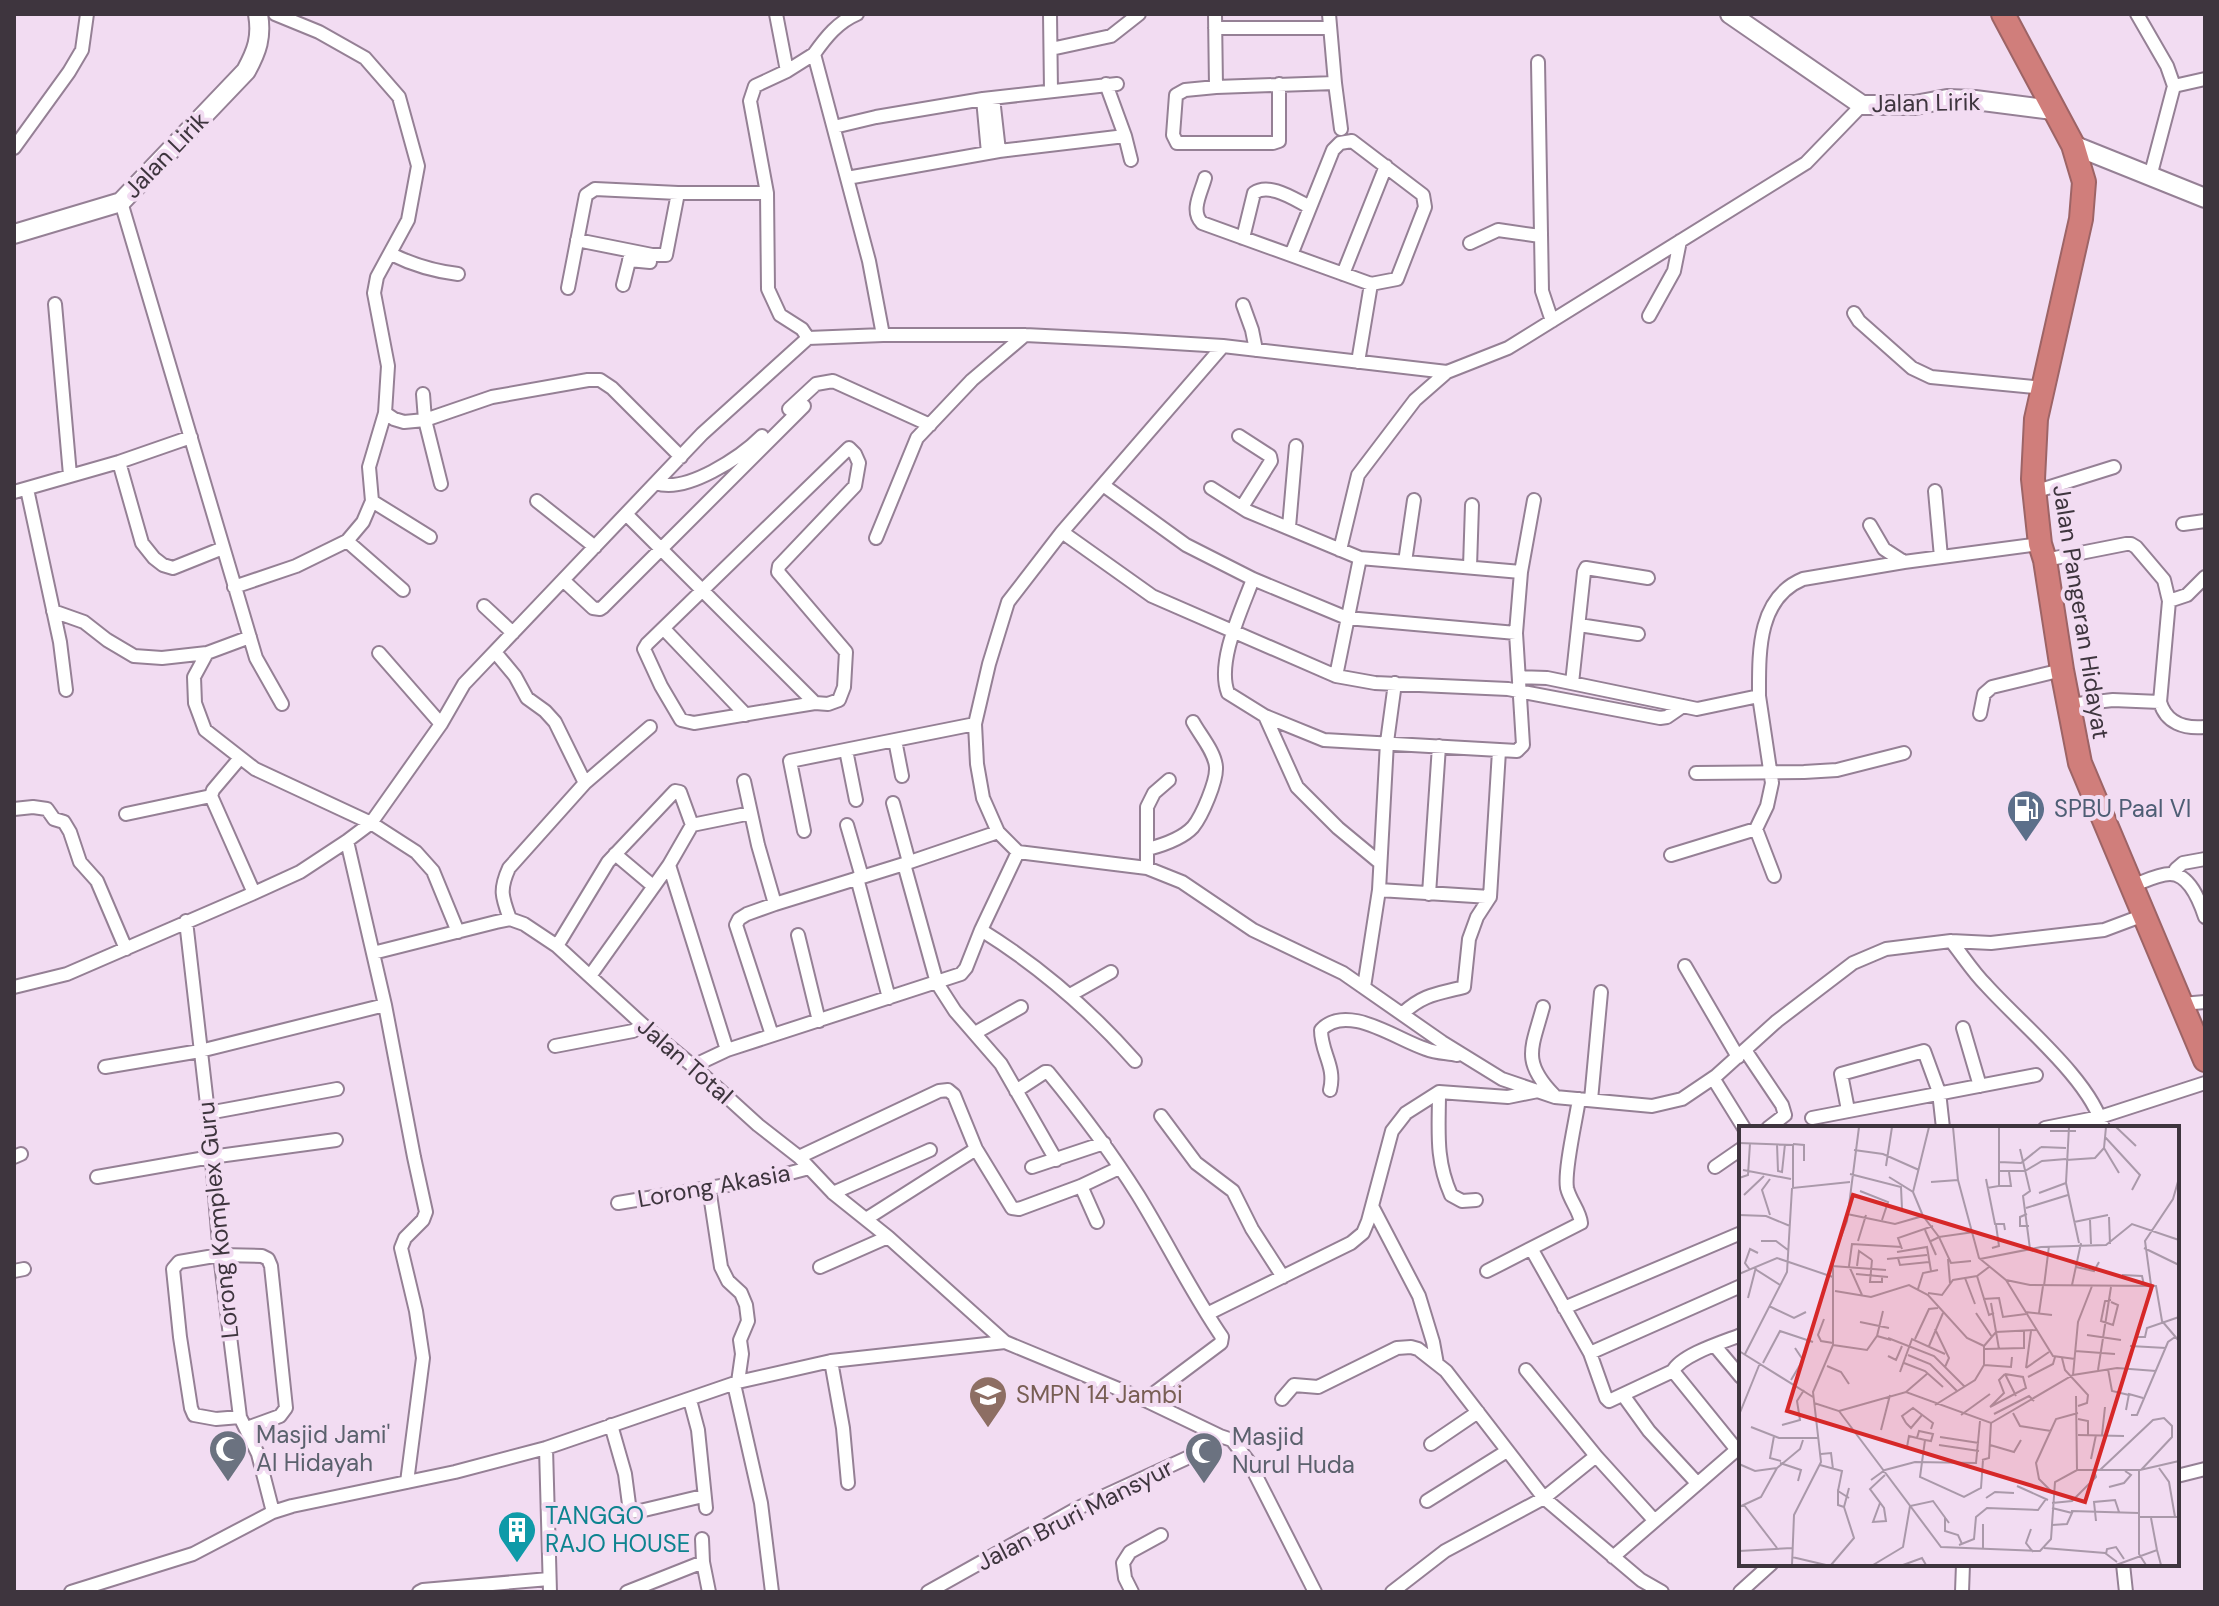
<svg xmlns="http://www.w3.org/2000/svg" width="2219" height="1606" font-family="'DM Sans',sans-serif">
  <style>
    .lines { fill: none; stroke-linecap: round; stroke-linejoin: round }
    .street-casing { stroke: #958095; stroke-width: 16 }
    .secondary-casing { stroke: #958095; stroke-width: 22 }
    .highway-casing { stroke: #9d6466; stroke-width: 26 }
    .street { stroke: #fff; stroke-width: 12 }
    .secondary { stroke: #fff; stroke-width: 18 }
    .highway { stroke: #d07e7b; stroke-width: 22 }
    .labels { text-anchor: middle; stroke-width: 8; stroke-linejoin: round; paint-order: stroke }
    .street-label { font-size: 24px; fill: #3e353e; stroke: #f2dcf2 }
    .service-label { font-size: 24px; fill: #4e5e75; stroke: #f2dcf2; text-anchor: start }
    .education-label { font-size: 24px; fill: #785e54; stroke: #f2dcf2; text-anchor: start }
    .worship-label { font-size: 24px; fill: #5b616d; stroke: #f2dcf2; text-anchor: start }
    .culture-label { font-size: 24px; fill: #0d838f; stroke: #f2dcf2; text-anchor: start }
    .inset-road { fill: none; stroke: #a9a; stroke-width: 2 }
    .view { fill: #d62828; fill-opacity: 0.15; stroke: #d62828; stroke-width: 4 }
    .inset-edge { fill: none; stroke: #3e353e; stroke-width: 4 }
  </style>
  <rect width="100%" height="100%" fill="#f2dcf2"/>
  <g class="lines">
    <!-- street casing -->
    <g class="street-casing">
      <path id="street" d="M776,14L787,71
        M857,14C838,22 826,37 814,54L869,261L883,335
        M1050,14L1051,91
        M1215,14L1216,87L1335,83L1329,14
        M2137,14L2167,66L2174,86L2150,177
        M1215,28H1330
        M1051,49L1111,36L1139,14
        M1538,62L1542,291L1552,321
        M1335,83L1341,129
        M1106,84L1125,136L1131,160
        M2174,86L2205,79
        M1216,87L1185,90L1176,95L1173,135L1177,143H1273L1279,141V84
        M993,98L999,151
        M983,99L988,153
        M834,127L876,117L983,99L1117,84
        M14,148L69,72L82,50L87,14
        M847,178L999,151L1125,136
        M1205,178C1201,193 1190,211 1202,223L1371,284L1397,279L1425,207L1423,195L1352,141L1340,143L1333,150L1291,255
        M121,202L256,658L282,704
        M1243,238L1254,193C1270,182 1295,200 1310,207
        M577,240L652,255H666L678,193
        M1470,243L1498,230L1540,236
        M391,254C413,265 433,271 458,274
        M629,260L650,262
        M1343,274L1386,166
        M623,285L631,253
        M568,288L586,195L595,189L678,193H767
        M55,304L70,475
        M1243,305L1252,330L1256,350
        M1854,313L1859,321L1912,368L1931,377L2044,388
        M1649,316L1674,271L1680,241
        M808,338L802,329L780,315L768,289L767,193L750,101L755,86L787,71L814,54
        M1223,346L1062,532L1008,602L989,664L975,724L977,764L983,798L998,832L1018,852L1147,868L1182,882L1253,930L1343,973L1442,1042L1502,1079L1555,1097L1652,1106L1682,1099L1716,1076L1777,1021L1853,963L1886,949L1951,941L1991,943L2104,930L2144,915
        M1358,362L1371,284
        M423,394L425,420L441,484
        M789,409L816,384L833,381L930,425
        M385,413L394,419L404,422L425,420L492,397L588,380H600L612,388L681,457
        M1239,436L1270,456L1271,461L1242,507
        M849,448L855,454L859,463L855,486L779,566L778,572L846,652L844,687L839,700L828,704L815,703L694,723L681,720L661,686L644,649L647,644Z
        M119,462L142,543L154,558L163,565L173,568L223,548
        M656,483C686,494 741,457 762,436
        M1103,485L1186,545L1253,579L1347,618L1516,633
        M1211,488L1247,511L1360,558L1521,572
        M27,489L60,642L66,690
        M1935,491L1941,557
        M14,492L119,462L191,437
        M2034,492L2114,467
        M372,501L430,537
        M537,501L595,547
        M626,514L815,703
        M2183,524L2205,521
        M1870,525L1884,549L1904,562
        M1289,527L1296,446
        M1062,532L1152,596L1336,676L1375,683L1508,689L1660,718L1667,717L1683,706
        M876,538L917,438L972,380L1025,335
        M347,541L403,590
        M1340,550L1358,475L1415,400L1447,372
        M2045,560L2126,544H2131L2136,547L2164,580L2169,601L2160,702C2166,723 2184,729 2205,727
        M1405,562L1414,500
        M1470,567L1472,505
        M1253,579C1242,609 1216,662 1228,693L1265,716L1324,740L1517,751L1523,745L1516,633L1521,572L1534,500
        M563,580L593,608L600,609L603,607L804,406
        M234,587L296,566L347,541L363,522L372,501L369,467L385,413L388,366L374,293L377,277L408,220L418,166L399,97L365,58L319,32L275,14
        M2169,601L2187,595L2205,577
        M484,606L513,633
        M53,611L84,622L107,640L134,656L162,658L207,653
        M1579,625L1638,634
        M664,629L746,715
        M250,637L207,653L194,677L195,703L205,730L255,769L371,823L416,852L433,871L458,932
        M495,652L515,676L527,698L545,711L555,722L585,783
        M379,653L441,724
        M1336,676L1360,558
        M1520,677L1547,678L1697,709L1759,696C1759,653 1757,598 1803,579L1904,562L2040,544
        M1572,683L1584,572L1586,568L1648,578
        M1759,696L1772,783L1767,806L1756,829L1774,876
        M2068,705L2113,700L2160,702
        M1980,714L1984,694L1992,687L2062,670
        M1265,716L1297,787L1338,828L1379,862
        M895,740L902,776
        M846,750L856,800
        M240,758L213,790L211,796L254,893
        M1696,773L1804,772L1837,770L1904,753
        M744,781L758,845L775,904
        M893,803L909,862
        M14,809L33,807L47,809L54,819L64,822L70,832L80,862L97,881L126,949
        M126,814L211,796
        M692,825L751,813
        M847,825L862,877
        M804,831L790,761L975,724
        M347,841L385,1005L414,1157L426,1212L423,1220L405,1238L401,1248L416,1311L423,1358L407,1482
        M1148,849C1163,845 1182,839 1193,827C1202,816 1217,781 1216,767C1215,752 1200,735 1193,722
        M615,854L653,886
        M1671,855L1756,829
        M904,864L937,983L955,1011L1001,1064L1056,1160
        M669,865L727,1050
        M1147,868V807L1154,793L1169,780
        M2177,875L2176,869L2183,863L2205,859
        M857,878L889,998
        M2132,886C2143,882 2158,874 2170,874C2190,874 2200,902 2205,917
        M1379,890L1490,897
        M1429,894L1439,746
        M510,919C502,897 499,890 509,868L585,783L650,727
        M186,921L208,1113L220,1255L240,1417L258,1454L273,1512
        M981,930C1039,966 1090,1010 1135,1061
        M798,935L819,1021
        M1951,941C1963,956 1973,972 1986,985C2019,1022 2092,1081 2103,1128
        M557,946L608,862L675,791L680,792L692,825L669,865L590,976
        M373,953L496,922L510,919L524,924L557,946L643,1025L693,1066L758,1125L799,1157L833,1193L888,1237L1005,1342
        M1685,966L1738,1057
        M14,987L67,974L254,893L300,872L347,841L371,823L441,724L464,684L702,434L808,338L883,335H1025L1125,340L1223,346L1447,372L1508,348L1806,163L1862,105
        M1364,987L1379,890L1387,742L1395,683
        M1070,995L1111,972
        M2182,1004L2205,1002
        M1543,1007C1532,1048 1521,1061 1554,1095
        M1403,1013C1424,994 1437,994 1464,987L1469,939L1477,917L1490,897L1499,751
        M1963,1028L1980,1086
        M975,1033L1021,1007
        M772,1035L736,925L739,919L747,914L775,904L904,864L998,832
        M555,1046L633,1031L643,1025
        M1745,1050L1782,1105L1785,1115L1768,1128
        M693,1066L727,1050L961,974L966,968L981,930L1018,852
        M105,1067L200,1051L385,1005
        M1713,1078L1744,1128
        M1330,1090C1336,1066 1321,1053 1321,1030C1347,1002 1397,1040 1426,1049C1436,1053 1447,1053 1457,1055
        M1016,1091L1045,1072H1048C1080,1111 1111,1152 1138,1195C1167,1242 1191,1292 1222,1337L1221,1343L1145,1400
        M1439,1092C1439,1130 1435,1159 1451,1195L1462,1201L1476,1200
        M1591,1100L1601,992
        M1848,1110L1841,1074L1924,1051L1939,1092L1943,1128
        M208,1113L337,1089
        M1161,1116L1196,1163L1233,1191L1252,1229L1283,1277
        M1812,1118L2036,1075
        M2045,1128L2100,1117L2205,1083
        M14,1157L21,1154
        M799,1157L939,1091L948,1090L954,1095L976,1149L1012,1208L1019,1209L1081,1186L1119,1168
        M1032,1167L1104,1143
        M1715,1167L1741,1149
        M97,1177L211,1157L336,1140
        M1081,1186L1097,1222
        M709,1188L721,1267L728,1281L741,1293L746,1305L748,1321L740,1340L742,1354L738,1382
        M833,1193L930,1150
        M618,1203L775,1177L809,1168
        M1373,1208L1419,1296L1433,1342L1437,1364
        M866,1219L976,1149
        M1532,1250L1590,1353L1606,1398L1609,1401L1673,1371C1681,1355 1723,1342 1741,1335
        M820,1267L888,1237
        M14,1271L24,1269
        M1487,1271L1581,1223C1580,1211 1570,1201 1567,1188C1564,1170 1576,1120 1579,1099
        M1564,1308L1741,1233
        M1207,1314L1351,1243L1363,1233L1368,1221L1392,1131L1406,1113L1439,1092L1508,1097L1538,1091
        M1715,1346L1741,1377
        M1590,1353L1741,1286
        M831,1361L843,1428L848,1483
        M1526,1370L1596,1456L1654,1520
        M1673,1371L1737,1450
        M734,1384L761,1503L772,1592
        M1623,1395L1649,1431L1697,1483
        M1282,1399L1294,1385L1318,1387L1397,1348L1411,1347L1418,1349L1446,1371L1544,1498L1596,1456
        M690,1400L698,1430L706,1508
        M240,1417L216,1419L194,1415L191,1408L180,1337L173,1269L179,1262L220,1255L262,1256L268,1259L271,1266L286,1408L280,1416L247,1428
        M611,1425L625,1474L630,1512
        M1431,1444L1478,1412
        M546,1448L550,1592
        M2177,1476L2205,1469
        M1427,1501L1507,1451
        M617,1513L640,1511L703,1496
        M702,1539L703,1562L709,1592
        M1613,1557L1741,1446
        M2123,1564L2126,1592
        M71,1592L193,1554L273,1512L292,1506L455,1472L546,1448L738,1382L831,1361L1005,1342L1145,1400L1220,1436L1232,1440L1249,1462L1315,1592
        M419,1592L423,1590L549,1579
        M627,1592L703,1562
        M928,1592L1076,1509L1200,1452L1220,1436
        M1132,1592L1125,1578L1123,1563L1130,1552L1161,1535
        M1392,1592L1445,1551L1544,1498L1641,1580L1662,1592
        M1740,1592L1771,1564
        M1962,1592L1963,1564"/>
    </g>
    <!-- secondary casing -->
    <g class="secondary-casing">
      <path id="secondary" d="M1730,14L1862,105H1915L1947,99L1975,100L2053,110
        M2073,145L2205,198
        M14,234L121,202L246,71C257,51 262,37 258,14"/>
    </g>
    <!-- highway casing -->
    <g class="highway-casing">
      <path id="highway" d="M2003,14L2073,145L2084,182L2081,219L2036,419L2033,479L2040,544L2045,560L2062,670L2080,763L2205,1060"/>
    </g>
    <!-- street -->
    <use href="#street" class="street"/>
    <!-- secondary -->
    <use href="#secondary" class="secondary"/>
    <!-- highway -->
    <use href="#highway" class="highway"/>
  </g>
  <!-- icons -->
  <defs>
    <g id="fuel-pin" transform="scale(2)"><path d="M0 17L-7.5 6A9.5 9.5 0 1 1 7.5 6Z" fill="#5c6f8a" stroke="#f2dcf2"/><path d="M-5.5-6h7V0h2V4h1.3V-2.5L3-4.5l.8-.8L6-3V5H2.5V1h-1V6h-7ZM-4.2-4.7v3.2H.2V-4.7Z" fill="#fff"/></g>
    <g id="school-pin" transform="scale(2)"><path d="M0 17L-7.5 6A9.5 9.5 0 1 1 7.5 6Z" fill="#8d6e63" stroke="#f2dcf2"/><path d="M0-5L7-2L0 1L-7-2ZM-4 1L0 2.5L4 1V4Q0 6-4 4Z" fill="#fff"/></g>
    <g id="mosque-pin" transform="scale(2)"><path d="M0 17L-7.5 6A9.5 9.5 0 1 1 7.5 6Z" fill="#6b7280" stroke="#f2dcf2"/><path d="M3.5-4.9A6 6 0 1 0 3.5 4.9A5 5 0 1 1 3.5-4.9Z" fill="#fff"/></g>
    <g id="building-pin" transform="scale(2)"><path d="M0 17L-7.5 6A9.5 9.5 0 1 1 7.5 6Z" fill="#0f9aa8" stroke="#f2dcf2"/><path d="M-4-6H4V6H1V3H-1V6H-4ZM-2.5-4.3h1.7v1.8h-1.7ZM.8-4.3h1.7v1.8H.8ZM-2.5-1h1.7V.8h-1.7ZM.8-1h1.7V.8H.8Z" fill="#fff"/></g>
  </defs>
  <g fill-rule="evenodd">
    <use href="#fuel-pin" x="2026" y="809"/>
    <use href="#school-pin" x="988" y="1395"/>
    <use href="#mosque-pin" x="228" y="1449"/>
    <use href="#mosque-pin" x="1204" y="1451"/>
    <use href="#building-pin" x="517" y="1530"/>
  </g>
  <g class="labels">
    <!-- street labels -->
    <g class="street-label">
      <text transform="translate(1926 103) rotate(-1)" y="8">Jalan Lirik</text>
      <text transform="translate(166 155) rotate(-46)" y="8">Jalan Lirik</text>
      <text transform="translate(2081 612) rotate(81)" y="8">Jalan Pangeran Hidayat</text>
      <text transform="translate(685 1061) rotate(41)" y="8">Jalan Total</text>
      <text transform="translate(714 1186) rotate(-10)" y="8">Lorong Akasia</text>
      <text transform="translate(218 1220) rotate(-96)" y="8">Lorong Komplex Guru</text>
      <text transform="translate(1075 1515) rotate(-27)" y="8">Jalan Bruri Mansyur</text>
    </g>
    <!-- service labels -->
    <g class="service-label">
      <text x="2054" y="817">SPBU Paal VI</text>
    </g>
    <!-- education labels -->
    <g class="education-label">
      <text x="1016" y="1403">SMPN 14 Jambi</text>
    </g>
    <!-- worship labels -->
    <g class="worship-label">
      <text x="256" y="1443">Masjid Jami'<tspan x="256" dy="28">Al Hidayah</tspan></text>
      <text x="1232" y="1445">Masjid<tspan x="1232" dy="28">Nurul Huda</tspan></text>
    </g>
    <!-- culture labels -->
    <g class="culture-label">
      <text x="545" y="1524">TANGGO<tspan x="545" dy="28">RAJO HOUSE</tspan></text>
    </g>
  </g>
  <!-- overview -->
  <g transform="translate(1739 1126)">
    <rect width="440" height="440" fill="#f2dcf2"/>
    <path class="inset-road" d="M214,1L219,54L240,132L267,154L291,159L417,160L423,195L440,215M330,1L327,57L340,117M367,1L365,22L380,47M377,1L397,20M311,5H337M366,11L401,49L393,64M0,17L54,19V62L111,56M38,18L39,45L43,46L46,18M54,18L65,19V35M302,21L327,22M281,23L291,65L284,70L291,123M115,24L144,28L180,44M327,34L356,32L365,22M260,36L282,37L302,21M147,40L153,1H169M4,44L52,53M260,45H286L303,35L327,33M111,48L162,61L163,83M150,51L174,66L184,90M0,52L9,49L11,17M247,53L256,98H265L266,104M192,56L219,54M260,60H272L270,46M248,62L260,60V1M121,65L149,76L143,94M174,66L190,1M300,67L327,57M5,69L25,50M287,82L329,69M108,88L156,98L184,90L200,111L235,106M288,88L281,91V100H290M0,89L27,90L51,100M31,89L23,64L31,53M370,91L371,118M351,94L352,118M335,96L369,89M186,104L197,129M22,115H37L49,124M119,115L127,89M192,115L200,111L212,137L232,135M253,122L260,120L257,99M405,122L440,139M163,123L159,112L194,100M158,126L188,121L192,145M159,132L161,139L190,136M148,133L188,129M209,133L211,157M241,133L302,121L367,119L393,98L440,114M133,134L131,156H143V151M93,140L147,144M118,140L120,125L133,134M337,141L355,145L360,136M16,143L41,159M11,144L6,137L11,123L19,127M0,148L38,132L94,151M117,148L149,151M383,149L403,150L405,159M238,150L250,189L255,187M226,152L236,178M267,154L314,230L336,233M333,159L342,117M412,159L406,115L434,73L440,52M305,160L310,120M179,163L184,147L199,144M96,165L132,171L170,159L189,169L228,212L245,220V239L236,254L196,279M189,167L203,169L214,154L238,150L250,141M123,169L110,140L113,118L163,121M9,172L17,141M244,173L260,172L264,191L287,188M372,174L366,175L362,195L374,199L379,179L372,176M252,177L260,223M30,180L55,192L67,186M286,186L313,189M237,187L253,211M300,187L304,160M85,193L79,209L82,215L94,217M121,196L150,202M196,203L210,232L206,241M348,209L382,214M138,210L144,185M396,211H406L408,202L440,191M149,212L195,230L226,261M176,213L190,183L199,182M94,219L128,224L138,210L152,214M190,220L204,187M245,220L257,206L297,204M391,220L427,222M246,223L285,222V205M0,225L74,271M336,225L376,228M6,228L48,146L53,62M169,229L191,238L218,265M149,230L157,234L163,220M323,232L326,244L349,269L348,277L339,280M24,237L41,205L74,216M165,237L186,245L204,261M245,239L272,241L273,231M88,240L102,246L110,258M287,242L292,205M287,242L310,226M369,243L373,265L390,269M359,244L372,161M161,246L173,213L206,228M266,248L277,270M334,249L339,196L353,160M289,251L314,238L316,231M52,254L64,234L56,222M167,266L189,247M337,270L338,344M75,277L100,285L202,421L301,425L312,413L316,356L338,344H401L440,335M251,281L287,262L284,251L266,248M251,281L265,267L260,254L266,248M387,284L390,268L404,272M100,285L167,266L252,297L334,249L378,242L417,245M274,287L281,300L312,305M255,288L290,270L295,275M0,289L21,237M222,289L251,268M392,289H398L429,216L436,211M339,293L349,295V309M167,297L163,290L174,282L194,297L192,303M167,297L172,302L183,289M43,299L61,294L58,275L65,264M12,301L40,312H80M142,304L151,269M339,309L385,310M363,309L366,281M35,310L31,332L42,335M201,311L240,317M178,312L180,305L194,308L192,315L186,314M200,319L240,325M251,319L275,326L282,314M168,321L170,310L186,314L181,351L225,371L242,362L244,334M82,328L92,327L94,343M352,333L357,309M243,334L250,332L252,297M41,337L62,344L59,355M0,338L16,345L38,342M81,339L103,345L99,365M38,342L61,323L64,314M420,342L430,356L436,391M361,344L414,294L425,292L433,300V311L402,344M400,344V428L407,439M132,354L146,344L176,336L237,337L241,295M278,360L309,374M370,361L385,357L392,349L386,345M312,365L300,353L297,337L317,293L339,287M247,372L256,366L275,367M141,377L134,396L147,395L145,382L131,363L146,349M313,377L333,375L357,351L355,344M5,379L38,422M0,381L22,371L38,342M105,381L99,379V365L110,372M313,382L333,387L328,398L313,399M332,385L400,387M206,391V405L219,409L223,418M400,391H440M412,392L418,424M357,395L355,376L376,374L380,386M292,403L287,417L294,426M220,419L235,413L237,391L248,382L299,384L307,373M305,422L366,427L378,436M244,423V398M0,425L53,422M367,428L368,423L377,421L385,433M53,431L87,439M53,439L55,389L82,336L74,266L94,219V132L108,95L120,1M92,439L115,412L105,381L110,362M134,439L164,421L171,380L194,375L210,397M164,439L183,432L187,439M377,439L418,424L422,439"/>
    <path class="view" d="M114,69L413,160L346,376L48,285Z"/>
    <rect width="440" height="440" class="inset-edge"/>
  </g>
  <!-- border -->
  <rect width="2219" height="1606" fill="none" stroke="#3e353e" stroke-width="32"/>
</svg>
